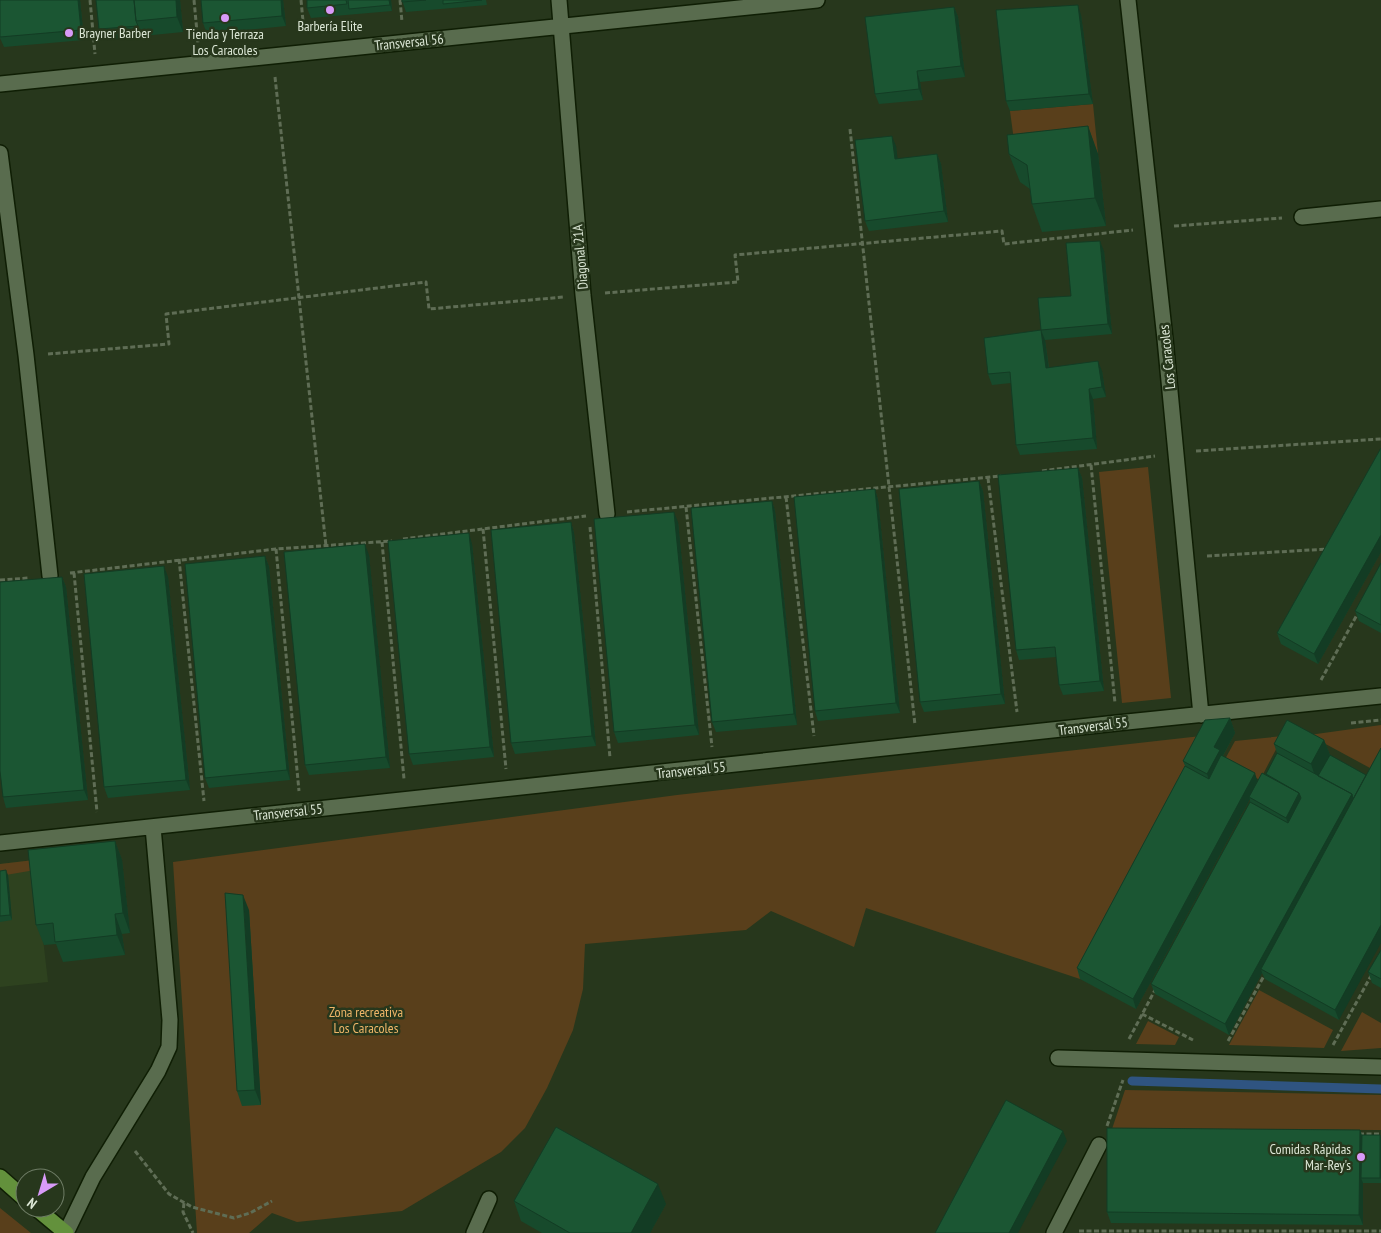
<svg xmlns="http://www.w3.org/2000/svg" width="1381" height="1233" font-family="'PT Sans Narrow',sans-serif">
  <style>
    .built { fill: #2e421f }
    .green { fill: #593f1b }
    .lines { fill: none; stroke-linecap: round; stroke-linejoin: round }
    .stream { stroke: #2f5481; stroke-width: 9 }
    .minor-casing { stroke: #0f1e04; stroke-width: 18 }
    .major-casing { stroke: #0f1e04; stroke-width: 18 }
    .path { stroke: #5f6d55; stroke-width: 3; stroke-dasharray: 5 2.5; stroke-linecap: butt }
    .minor { stroke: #596c4e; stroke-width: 15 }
    .major { stroke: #63913c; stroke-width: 15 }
    .wall { fill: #174a2c }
    .shaded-wall { fill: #133c24 }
    .building { fill: #1b5633; stroke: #133c24 }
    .poi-dot { fill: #d89af8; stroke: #27371c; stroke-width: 2 }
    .labels { text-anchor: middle; stroke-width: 5; stroke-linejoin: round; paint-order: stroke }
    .poi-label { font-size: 14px; fill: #dce7d6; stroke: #27371c }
    .street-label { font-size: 14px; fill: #dce7d6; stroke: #27371c }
    .park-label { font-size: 14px; fill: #efb669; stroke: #27371c }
  </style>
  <rect width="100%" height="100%" fill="#27371c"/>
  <!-- built -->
  <path class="built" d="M34,860L48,982L0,987V864Z"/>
  <!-- green -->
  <path class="green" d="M1093,104L1098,154L1017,163L1010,111Z
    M1148,467L1171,698L1122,703L1099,472Z
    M1381,725V749L1370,768L1309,735Z
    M1210,735L1080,979L866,908L854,947L771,911L746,930L585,944L583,989L573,1030L547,1088L525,1128L501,1152L402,1211L297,1222L272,1213L249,1233H197L173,862L677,795Z
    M1283,736L1260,780L1224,761L1235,741Z
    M34,860L35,870L0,876V864Z
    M1259,990L1333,1030L1324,1048L1229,1045Z
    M1362,1012L1381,1023V1048L1341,1051Z
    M1148,1021L1179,1037L1175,1045L1136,1044Z
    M1125,1090L1381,1095V1130L1112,1129Z
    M0,1208L31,1233H0Z"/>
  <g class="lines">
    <!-- stream -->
    <path class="stream" d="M1132,1081L1381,1089"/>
    <!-- minor casing -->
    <g class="minor-casing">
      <path id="minor" d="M559,0L583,295L607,514
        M1128,0L1165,339L1201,715
        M0,84L817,0
        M0,153L26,355L50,576
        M1302,217L1381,209
        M0,843L1117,723L1381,696
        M1058,1058L1381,1067
        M66,1233L93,1177L158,1071L169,1047L170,1020L153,827
        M474,1233L489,1199
        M1054,1233L1099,1145"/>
    </g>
    <!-- major casing -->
    <g class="major-casing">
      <path id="major" d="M0,1177L25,1199
        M36,1208L66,1233"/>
    </g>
    <!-- path -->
    <path class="path" d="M90,0L95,54
      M194,0L198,43
      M301,0L304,32
      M400,0L402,22
      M275,77L326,546
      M850,129L915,725
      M1174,226L1282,218
      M605,293L738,282L735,255L1002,231L1004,244L1133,230
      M48,354L169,344L166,314L426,282L429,309L564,297
      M1196,451L1381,439
      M1091,465L1115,703
      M1042,471L1155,456
      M988,478L1017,712
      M786,497L814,736
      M686,507L712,747
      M627,512L1001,476
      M590,527L610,758
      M483,529L506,769
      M403,539L586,516
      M382,542L404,779
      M276,549L299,791
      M1207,556L1328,549
      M179,559L204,801
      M70,573L276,549L392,541
      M74,573L97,812
      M0,580L29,578
      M1321,680L1358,613
      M1351,723L1381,720
      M1142,1014L1193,1040
      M1129,1039L1155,990
      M1228,1041L1265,974
      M1333,1045L1372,974
      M1107,1126L1123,1080
      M1359,1134H1381
      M135,1151L169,1194L192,1207L234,1218L250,1213L272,1201
      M184,1203L183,1212L193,1233
      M1079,1231H1381"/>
    <!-- minor -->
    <use href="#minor" class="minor"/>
    <!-- major -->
    <use href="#major" class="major"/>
  </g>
  <!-- wall -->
  <path class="wall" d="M0,0H80L84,40L4,47L0,38Z
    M96,0H180L183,32L102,40L99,29Z
    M201,0H283L286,26L207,34L203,23Z
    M307,0H391L392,11L311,18L307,8Z
    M402,0H486L487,5L406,12Z
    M954,7L958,17L965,77L920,82L923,100L879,104L875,94Z
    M1081,15L1093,104L1010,111L1006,101Z
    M1088,126L1098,154L1106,226L1042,232L1032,204L1030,189L1020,182L1009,154Z
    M896,146L897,159L937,154L941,164L948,222L869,231L865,221Z
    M1104,251L1112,334L1045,340L1049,367L1102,371L1106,397L1093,399L1097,449L1020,455L1016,445L1011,383L992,385L988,374L1041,330L1071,296Z
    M1381,448V552L1318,664L1281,644L1277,633Z
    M1078,468L1082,478L1104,691L1063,695L1059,685L1056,657L1019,660L1016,650Z
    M979,481L983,491L1005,704L924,712L920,702Z
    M875,489L878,500L900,713L818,721L815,711Z
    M772,501L775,511L797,725L716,732L712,722Z
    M571,522L574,533L596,746L515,754L511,743Z
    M678,522L699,735L618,743L614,732Z
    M472,544L494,757L413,765L409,754Z
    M369,555L390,768L309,775L305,765Z
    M265,556L269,567L290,780L209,788L205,778Z
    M1381,563V633L1359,621L1355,611Z
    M62,577L66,587L88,800L6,808L3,797Z
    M168,577L190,790L108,798L104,787Z
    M1230,718L1235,733L1223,756L1258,781L1266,774L1277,753L1274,744L1324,740L1330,755L1339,1020L1265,979L1262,973L1229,1035L1155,994L1151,984L1250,802V799L1136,1009L1080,979L1077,968L1185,766L1183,761Z
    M115,841L122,860L130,933L122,934L125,955L63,962L56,944L44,945L36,925Z
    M0,871L8,875L12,920L0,922Z
    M249,910L261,1105L242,1106L237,1091Z
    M1381,950V988L1372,983L1368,972Z
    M1360,1130L1362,1135L1381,1138V1183H1363V1225L1111,1223L1107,1212Z
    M514,1201L666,1204L650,1233H542L521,1221Z"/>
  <!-- shaded-wall -->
  <path class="shaded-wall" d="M78,0H80L84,40L81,30Z
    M176,0H180L183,32L177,17Z
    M281,0H283L286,26L282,16Z
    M389,0H391L392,11L390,5Z
    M1078,5L1081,15L1093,104L1089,94Z
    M954,7L958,17L965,77L961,66Z
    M917,71L920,82L923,100L919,89Z
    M1088,126L1098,154L1106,226L1095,198Z
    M892,136L896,146L899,169L895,159Z
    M937,154L941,164L948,222L944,211Z
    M1100,241L1104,251L1112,334L1108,324Z
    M1041,330L1045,340L1050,378L1046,368Z
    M1098,361L1102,371L1106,397L1102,387Z
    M1089,389L1093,399L1097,449L1093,438Z
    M1078,468L1082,478L1104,691L1100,681Z
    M979,481L983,491L1005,704L1001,694Z
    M875,489L878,500L900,713L896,703Z
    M772,501L775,511L797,725L794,714Z
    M674,512L678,522L699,735L695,725Z
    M571,522L574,533L596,746L592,736Z
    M469,533L472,544L494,757L490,747Z
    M1381,535V552L1318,664L1314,654Z
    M365,544L369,555L390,768L386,757Z
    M265,556L269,567L290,780L287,770Z
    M164,566L168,577L190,790L186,780Z
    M62,577L66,587L88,800L84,790Z
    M1230,718L1235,733L1222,757L1212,789L1207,774L1214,747Z
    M1324,740L1332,760L1316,779L1311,764Z
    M1255,773L1258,783L1249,797L1250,799L1136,1009L1133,999Z
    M1299,793L1305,808L1292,833L1286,818Z
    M1352,794L1353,799L1261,969L1262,973L1229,1035L1225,1024Z
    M115,841L122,860L130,933L123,913Z
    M6,870L8,875L12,920L10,915Z
    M243,895L249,910L261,1105L255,1090Z
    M115,914L122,934L125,955L117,935Z
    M1381,925V943L1339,1020L1335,1010Z
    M1360,1130L1363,1140L1361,1178L1363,1183V1225L1359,1215Z
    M1063,1131L1067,1141L1018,1233H1009Z
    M1380,1135L1381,1138V1180L1380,1178Z
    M658,1184L666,1204L650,1233H631Z"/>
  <!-- building -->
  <path class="building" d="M0,0H78L81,30L0,37Z
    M96,0H134L136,21L138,26L99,29Z
    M134,0H176L177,17L136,21Z
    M201,0H281L282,16L203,23Z
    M307,0H346L347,4L307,8Z
    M348,0H389L390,5L349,9Z
    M402,0H426L402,2Z
    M443,0H482L443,4Z
    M1078,5L1089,94L1006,101L996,10Z
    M954,7L961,66L917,71L919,89L875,94L865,17Z
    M1088,126L1095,198L1032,204L1027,165L1009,154L1007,135Z
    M892,136L895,159L937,154L944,211L865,221L855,140Z
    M1100,241L1108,324L1041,330L1046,368L1098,361L1102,387L1089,389L1093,438L1016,445L1010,372L988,374L984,338L1041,330L1038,298L1071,296L1066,243Z
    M1381,448V535L1314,654L1277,633Z
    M1078,468L1100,681L1059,685L1055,647L1016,650L998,475Z
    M979,481L1001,694L920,702L899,489Z
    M875,489L896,703L815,711L794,497Z
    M772,501L794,714L712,722L691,508Z
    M674,512L695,725L614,732L594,519Z
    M571,522L592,736L511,743L491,530Z
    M469,533L490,747L409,754L388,541Z
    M365,544L386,757L305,765L284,552Z
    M265,556L287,770L205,778L185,564Z
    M1381,563V625L1355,611Z
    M164,566L186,780L104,787L84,574Z
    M62,577L84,790L3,797L0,771V582Z
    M1230,718L1214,747L1220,750L1207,774L1183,761L1205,720Z
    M1287,720L1324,740L1311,764L1274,744Z
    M1381,748V925L1335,1010L1261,969Z
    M1277,753L1352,794L1225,1024L1151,984L1250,802L1288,823L1301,798L1299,793L1266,774Z
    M1221,755L1255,773L1133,999L1077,968L1185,766L1209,779Z
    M1330,755L1366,775L1353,799L1352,794L1318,776Z
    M1262,773L1299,793L1286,818L1249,797Z
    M115,841L123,913L115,914L117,935L55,942L53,923L36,925L28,850Z
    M6,870L10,915L0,916V871Z
    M225,893L243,895L255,1090L237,1091Z
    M1381,950V979L1368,972Z
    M1006,1100L1063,1131L1009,1233H935Z
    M556,1127L658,1184L631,1233H570L514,1201Z
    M1107,1128L1360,1130L1359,1215L1107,1212Z
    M1362,1135H1380V1178H1361Z"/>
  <!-- markers -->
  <g class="poi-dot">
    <circle cx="330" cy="10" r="5"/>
    <circle cx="225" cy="18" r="5"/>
    <circle cx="69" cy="33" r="5"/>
    <circle cx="1361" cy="1157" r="5"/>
  </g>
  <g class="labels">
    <!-- poi labels -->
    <g class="poi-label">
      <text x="330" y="31">Barbería Elite</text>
      <text x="79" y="38" text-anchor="start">Brayner Barber</text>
      <text x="225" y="39">Tienda y Terraza<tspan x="225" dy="16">Los Caracoles</tspan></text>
      <text x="1351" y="1154" text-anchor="end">Comidas Rápidas<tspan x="1351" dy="16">Mar-Rey's</tspan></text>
    </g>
    <!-- street labels -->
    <g class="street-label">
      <text transform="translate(409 42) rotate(-6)" y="5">Transversal 56</text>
      <text transform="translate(580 257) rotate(-95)" y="5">Diagonal 21A</text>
      <text transform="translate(1167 357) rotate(-96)" y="5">Los Caracoles</text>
      <text transform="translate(1093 726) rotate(-7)" y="5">Transversal 55</text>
      <text transform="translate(691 770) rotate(-6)" y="5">Transversal 55</text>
      <text transform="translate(288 812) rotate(-6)" y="5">Transversal 55</text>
    </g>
    <!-- park labels -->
    <g class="park-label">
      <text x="366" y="1017">Zona recreativa<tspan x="366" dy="16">Los Caracoles</tspan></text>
    </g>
  </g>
  <!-- north arrow -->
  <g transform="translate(40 1193) rotate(218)"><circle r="24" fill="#27371c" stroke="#6f7d66"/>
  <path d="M0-4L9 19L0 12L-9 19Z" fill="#d89af8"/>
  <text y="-8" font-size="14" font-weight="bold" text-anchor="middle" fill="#dce7d6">N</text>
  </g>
</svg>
